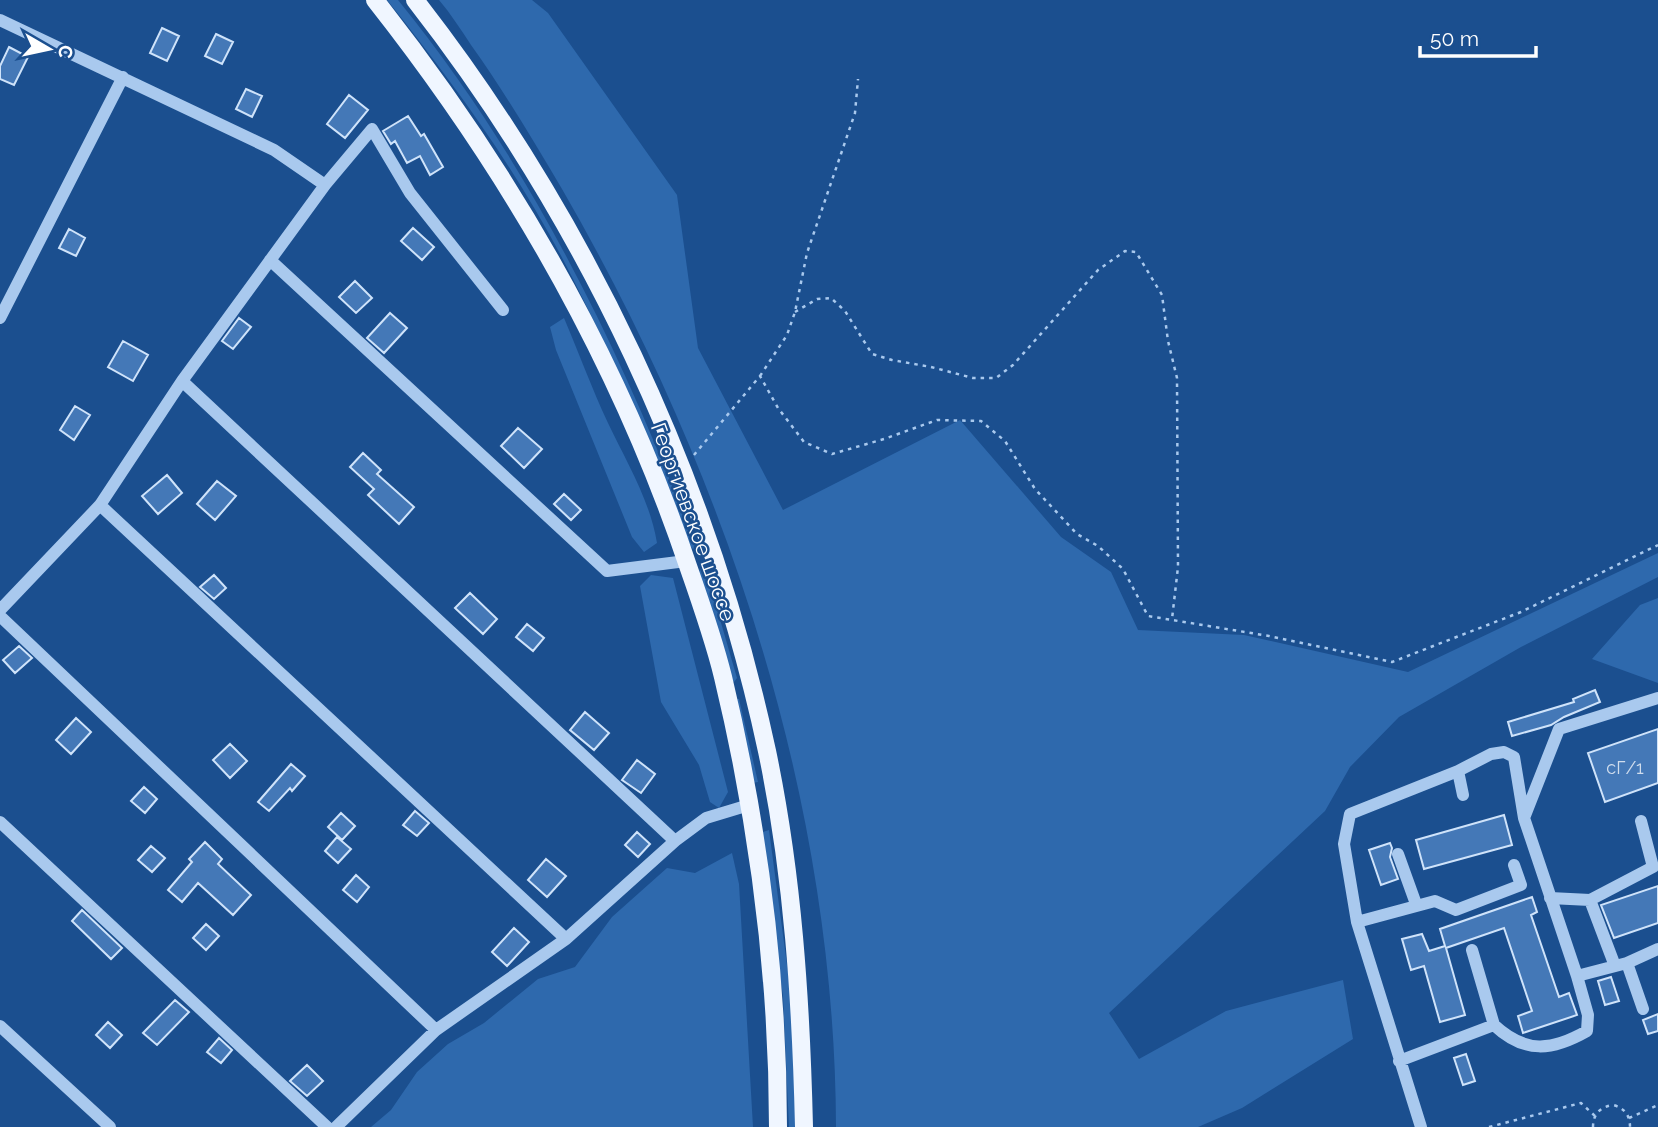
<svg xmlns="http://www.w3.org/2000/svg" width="1658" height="1127" font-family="Raleway,sans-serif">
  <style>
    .green { fill: #2e69ad }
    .building { fill: #4478b7; stroke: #cfe3fa; stroke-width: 2 }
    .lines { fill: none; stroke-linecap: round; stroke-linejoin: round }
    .path { stroke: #a9c9ee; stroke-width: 2.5; stroke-dasharray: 3.5 5; stroke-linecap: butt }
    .minor { stroke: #a9c9ee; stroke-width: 12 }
    .major { stroke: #f0f6ff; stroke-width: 18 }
    .labels { text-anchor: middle; stroke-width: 5; stroke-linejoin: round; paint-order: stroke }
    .number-label { font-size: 18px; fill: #d0dded }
    .street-label { font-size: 21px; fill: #fff; stroke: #1b4f8f }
  </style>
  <rect width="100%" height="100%" fill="#1b4f8f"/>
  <!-- green -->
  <path class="green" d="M387,0H398C530,162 621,350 695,544L694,550L691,547C655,456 617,366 573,279C523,179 457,87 387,0Z
    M439,0H532L548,13L677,195L698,348L783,510L960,420L1061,537L1111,572L1138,630L1244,635L1408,672L1658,553V577L1521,647L1399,717L1350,767L1325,811L1109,1013L1139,1059L1226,1011L1343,980L1353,1039L1242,1108L1198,1127H836C835,799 725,471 562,189C533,140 504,91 471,45C461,30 451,14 439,0Z
    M564,318C579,353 592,389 608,423C626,461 650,500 657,543L644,552L632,537L556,350L550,327Z
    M700,568L706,571L737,678L734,682L731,680L699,574Z
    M651,575L673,578L728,792L719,808L710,802L699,765L661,702L640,586Z
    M1658,598V683L1592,659L1640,605Z
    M734,699H739L758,782L752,783Z
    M769,830L791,995L796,1127H789L783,996L760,833Z
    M732,853L739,884L753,1127H371L391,1110L417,1072L448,1044L484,1023L538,979L575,967L612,917L667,868L695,873Z"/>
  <!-- building -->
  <path class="building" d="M162,28L179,36L167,61L150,53Z
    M216,34L233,42L222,64L205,56Z
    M9,47L28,57L14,85L0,79V66Z
    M246,89L262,96L252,117L236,109Z
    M349,95L368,110L345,138L327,124Z
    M408,116L421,136L424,134L443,167L430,175L420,156L407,163L395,141L391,144L383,131Z
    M413,228L434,247L422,260L401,241Z
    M69,229L85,238L76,256L59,248Z
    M355,281L372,298L356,313L339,297Z
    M390,313L407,328L384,353L367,338Z
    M239,318L251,327L233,349L222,341Z
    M123,341L148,355L133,381L108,367Z
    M75,406L90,415L74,440L60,430Z
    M518,428L542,449L524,468L501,446Z
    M363,453L381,470L377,474L414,507L399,524L368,495L374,489L350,467Z
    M167,475L182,493L158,514L142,496Z
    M217,481L236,496L215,520L197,504Z
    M564,494L581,510L571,520L554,504Z
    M214,575L226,588L214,599L200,587Z
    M470,593L497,619L483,634L455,608Z
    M527,624L544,638L533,651L516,637Z
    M19,646L32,658L15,673L3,660Z
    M1595,690L1600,702L1564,717L1551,725L1512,736L1508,722L1574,702L1573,699Z
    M585,712L609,733L594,750L570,730Z
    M76,718L91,732L71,754L56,740Z
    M1658,729V783L1605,802L1588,753Z
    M230,744L247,761L230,778L213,760Z
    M637,760L655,774L641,793L622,780Z
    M291,764L305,776L292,791L290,788L269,811L258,802Z
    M144,787L157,799L145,813L131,801Z
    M415,811L429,823L417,836L403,825Z
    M341,813L355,826L342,840L328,827Z
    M1504,815L1512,845L1424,869L1416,840Z
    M637,832L650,844L638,857L625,845Z
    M337,837L351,849L338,863L325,851Z
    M205,842L222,859L218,864L251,895L233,915L198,883L182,902L168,890L192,862L189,859Z
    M1390,843L1392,848L1390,857L1398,879L1381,885L1369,850Z
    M151,846L165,858L152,872L138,860Z
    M546,859L566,876L547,897L528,880Z
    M356,875L369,887L357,902L343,890Z
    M1658,886V923L1614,938L1601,905Z
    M1532,897L1537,912L1531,915L1559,997L1569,993L1577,1015L1523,1033L1518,1016L1532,1011L1504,928L1446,948L1465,1015L1440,1022L1424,966L1411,970L1402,939L1422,934L1429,951L1445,946L1440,929Z
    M82,910L122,948L111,959L72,921Z
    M206,924L219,936L206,950L193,938Z
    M514,928L529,942L507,966L492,952Z
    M1611,977L1619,1001L1605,1005L1598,981Z
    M175,1000L189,1012L157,1045L143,1033Z
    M1658,1014V1031L1648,1034L1643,1020Z
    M108,1022L122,1035L110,1048L96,1035Z
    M219,1038L232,1050L221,1063L207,1052Z
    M1466,1054L1475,1081L1463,1085L1454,1058Z
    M307,1065L323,1081L307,1096L290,1081Z"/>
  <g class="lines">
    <!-- path -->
    <path class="path" d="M795,312L817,299L831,298L845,311L872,354L892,360L931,367L973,378H996L1013,365L1098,270L1125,251L1136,252L1162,295L1168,341L1177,378L1178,567L1172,619
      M760,376L787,335L795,312L807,253L855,113L858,79
      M694,455L760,376L778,408L804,442L832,454L884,439L937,420L981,421L1005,441L1035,489L1077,534L1098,546L1123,569L1148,616L1269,636L1392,662L1521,612L1658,545
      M1629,1118L1658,1105
      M1489,1127L1581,1103L1595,1116
      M1593,1127C1593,1114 1600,1107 1613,1105C1625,1108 1630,1116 1630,1127"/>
    <!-- minor -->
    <path class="minor" d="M0,20L274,150L325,185
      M270,260L607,571L686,561
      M0,318L123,77
      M182,381L675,841
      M100,505L566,939
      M0,610L100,505L182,381L325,185L372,129L410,193L503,310
      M0,616L436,1030
      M1458,771L1463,795
      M1524,818L1559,729L1658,698
      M0,822L327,1127
      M1398,854L1416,904
      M1550,898L1590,900L1653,867L1641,821
      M1590,900L1615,966
      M1357,922L1435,901L1456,910L1521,885L1514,865
      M1472,950L1494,1025
      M1627,963L1643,1009
      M1577,976L1627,963L1658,949
      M0,1026L110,1127
      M1399,1061L1494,1025C1525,1054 1552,1051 1587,1031L1588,1015L1577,976L1524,818L1514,757L1504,752L1491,754L1458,771L1350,814L1344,844L1357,922L1421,1127
      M336,1127L436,1030L566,939L675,841L706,818L749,805"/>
    <!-- major -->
    <path class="major" d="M375,0C509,170 619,361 688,566C701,603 714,640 723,677C758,823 778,977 778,1127
      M415,0C585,218 709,480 767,751C793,875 801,1001 804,1127"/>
  </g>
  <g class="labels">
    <!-- number labels -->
    <g class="number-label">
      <text x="1625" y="774">сГ/1</text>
    </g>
    <!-- street labels -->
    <g class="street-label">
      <text transform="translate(693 522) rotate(70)" y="7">Георгиевское шоссе</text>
    </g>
  </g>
  <!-- north arrow -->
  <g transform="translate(49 49) rotate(99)" stroke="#1b4f8f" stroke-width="5" paint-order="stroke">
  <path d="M0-5L12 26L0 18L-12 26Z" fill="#ffffff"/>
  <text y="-10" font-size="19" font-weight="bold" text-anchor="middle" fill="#ffffff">С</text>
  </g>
  <!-- scale -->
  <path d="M1420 46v10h116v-10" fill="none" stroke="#ffffff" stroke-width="3.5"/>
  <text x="1430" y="46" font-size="21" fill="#ffffff" stroke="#1b4f8f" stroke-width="5" paint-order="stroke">50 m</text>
</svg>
